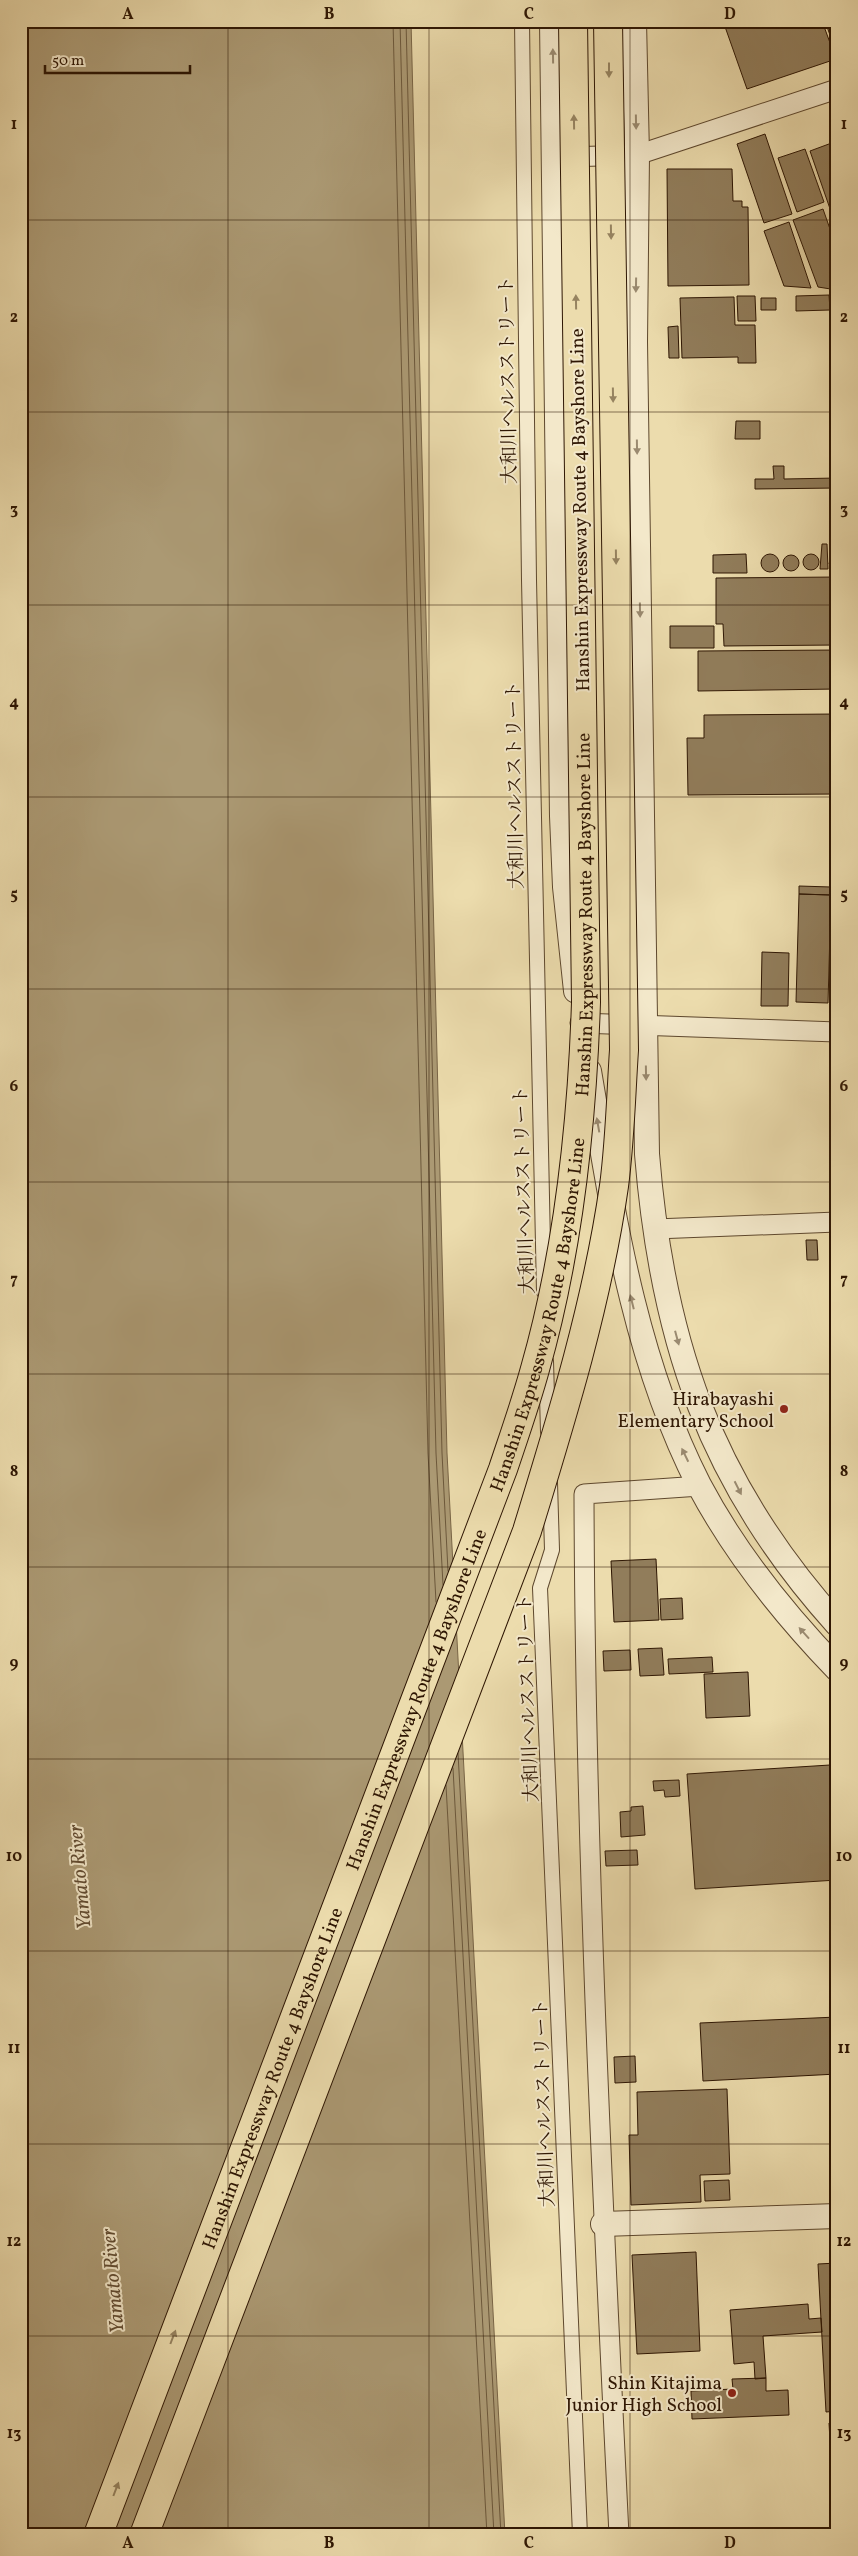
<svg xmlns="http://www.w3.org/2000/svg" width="858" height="2556" font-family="Vollkorn,'Noto Serif JP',serif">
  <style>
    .water { fill: #ab9973; stroke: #796546 }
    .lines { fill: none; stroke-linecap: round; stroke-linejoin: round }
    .shore { stroke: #6c583b; stroke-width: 1 }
    .building { fill: #917d5b; stroke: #2e1603 }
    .pedestrian-casing { stroke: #5e482e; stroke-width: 16 }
    .minor-casing { stroke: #5e482e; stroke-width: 21 }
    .tertiary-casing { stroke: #5e482e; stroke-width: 26 }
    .pedestrian { stroke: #f3e8ca; stroke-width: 14 }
    .minor { stroke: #f3e8ca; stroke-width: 19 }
    .tertiary { stroke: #f3e8ca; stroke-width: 24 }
    .motorway-bridge-casing { stroke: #2e1603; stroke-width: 30; stroke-linecap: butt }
    .motorway-bridge { stroke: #ecdcad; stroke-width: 28 }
    .oneway { fill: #9a8a70 }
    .oneway2 { fill: #968360 }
    .grid { fill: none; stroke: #2e1603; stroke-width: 1; stroke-opacity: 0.55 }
    .poi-dot { fill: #8f2418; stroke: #f3e8ca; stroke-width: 2 }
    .labels { text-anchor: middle; stroke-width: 4; stroke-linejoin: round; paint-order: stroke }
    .street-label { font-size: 19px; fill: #2e1603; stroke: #f3e8ca }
    .poi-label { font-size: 19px; fill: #2e1603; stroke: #f3e8ca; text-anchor: end }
    .water-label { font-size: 20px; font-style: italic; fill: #604a30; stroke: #f3e8ca }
    .neatline { fill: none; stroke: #2e1603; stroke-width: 2 }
    .grid-label { font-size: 16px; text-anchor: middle; font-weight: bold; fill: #2e1603 }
  </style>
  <rect width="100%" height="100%" fill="#ecdcad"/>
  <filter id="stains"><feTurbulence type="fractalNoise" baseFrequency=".004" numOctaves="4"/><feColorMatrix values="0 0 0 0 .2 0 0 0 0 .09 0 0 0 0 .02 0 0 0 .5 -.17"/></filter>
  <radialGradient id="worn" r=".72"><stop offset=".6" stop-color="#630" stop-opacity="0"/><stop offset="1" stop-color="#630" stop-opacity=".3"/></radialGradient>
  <!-- water -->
  <path class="water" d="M21,21H411L447,1453L505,2535H21Z"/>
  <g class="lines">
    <!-- shore -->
    <path class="shore" d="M393,21L428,1453L436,1602
      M400,21L436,1453L443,1585
      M406,21L442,1453L448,1571
      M458,1753L501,2535
      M453,1768L494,2535
      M446,1785L487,2535"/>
  </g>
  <!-- building -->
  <path class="building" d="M723,21H822L836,59L747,89Z
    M825,21H837V55Z
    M765,134L792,214L764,223L737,144Z
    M837,141V229L810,151Z
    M805,149L824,202L797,212L778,158Z
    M667,169H732L733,201H742V207H748L749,285L668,286Z
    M823,209L837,249V290L818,287L793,220Z
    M789,222L811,288L784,286L764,231Z
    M829,295L830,310L796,311V296Z
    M737,296H755L756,321H738Z
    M734,297L735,325H755L756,363H738V357L682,358L680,298Z
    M761,298H776V310H761Z
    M678,326L679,358H669L668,327Z
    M736,421H760V439H735Z
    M773,466H784V479L837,478V488L755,489V479H774Z
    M822,544H827L828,569H820Z
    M803 562a8 8 0 1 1 16 0a8 8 0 1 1-16 0Z
    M746,554L747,573H713V555Z
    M836,554L837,571H836L829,564L831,556Z
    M761 563a9 9 0 1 1 18 0a9 9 0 1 1-18 0Z
    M783 563a8 8 0 1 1 16 0a8 8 0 1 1-16 0Z
    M837,577V645L724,646L723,624H716V578Z
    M670,626H714V648H670Z
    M837,650V689L698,691V651Z
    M837,714V794L688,795L687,738H704V715Z
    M799,886L831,887V895L799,894Z
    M799,894L831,895L828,1003L796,1002Z
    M831,895H837V941H830Z
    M762,952L789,953L788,1006H761Z
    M806,1240H817L818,1260H807Z
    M656,1559L659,1620L614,1622L611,1561Z
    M682,1598L683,1619L661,1620L660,1599Z
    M662,1648L664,1675L640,1676L638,1649Z
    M630,1650L631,1670L604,1671L603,1651Z
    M712,1657L713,1672L669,1674L668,1659Z
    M748,1672L750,1716L706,1718L704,1674Z
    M834,1761H837V1785H836Z
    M830,1765L837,1880L695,1889L687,1774Z
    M679,1780L680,1796L665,1797L664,1790L654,1791L653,1781Z
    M643,1806L645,1835L621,1837L620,1812L631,1811V1807Z
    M834,1812H837V1841H835Z
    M637,1850L638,1865L606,1866L605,1851Z
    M837,2017V2074L703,2081L700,2023Z
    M635,2056L636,2082L615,2083L614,2057Z
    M727,2089L730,2174L700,2175L701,2202L631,2205L629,2135H638L637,2092Z
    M729,2180L730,2200L705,2201L704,2181Z
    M696,2252L700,2351L637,2354L632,2255Z
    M837,2263V2411L826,2412L818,2264Z
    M808,2304L809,2319L821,2318L822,2332L763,2336L766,2378L755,2379L754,2362L734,2364L730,2310Z
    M766,2378V2391L788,2390L789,2415L692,2419L691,2391L733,2389L732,2379Z
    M829,2423H837V2477H832Z
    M834,2496H837V2535H835Z"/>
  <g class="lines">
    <!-- pedestrian casing -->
    <g class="pedestrian-casing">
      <path id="pedestrian" d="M522,21L529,580L544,1292
        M546,1361L548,1432
        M550,1483L552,1550L540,1588L580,2535"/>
    </g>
    <!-- minor casing -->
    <g class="minor-casing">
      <path id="minor" d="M564,157L637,155L837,89
        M580,1023L837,1032
        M655,1229L837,1222
        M619,2535C602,2188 585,1841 584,1494L700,1486"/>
    </g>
    <!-- tertiary casing -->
    <g class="tertiary-casing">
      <path id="tertiary" d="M552,21L562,816L565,887L576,991
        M634,21L637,155L635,342L647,1154C662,1341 710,1483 837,1624
        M589,1071C613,1212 633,1356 699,1485C735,1553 784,1614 837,1669
        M603,2224L837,2216"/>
    </g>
    <!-- pedestrian -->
    <use href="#pedestrian" class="pedestrian"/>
    <!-- minor -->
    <use href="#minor" class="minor"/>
    <!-- tertiary -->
    <use href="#tertiary" class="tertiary"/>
    <!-- motorway-bridge casing -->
    <g class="motorway-bridge-casing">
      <g id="motorway-bridge">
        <path id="s1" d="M98,2535L503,1469C514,1436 526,1402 535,1369C569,1250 582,1125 586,1002L573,21"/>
        <path d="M144,2535L527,1531C562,1417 597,1304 614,1186C620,1141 621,1095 624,1050L608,21"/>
      </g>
    </g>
    <!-- motorway-bridge -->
    <use href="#motorway-bridge" class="motorway-bridge"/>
  </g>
  <!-- one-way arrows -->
  <defs><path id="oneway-solid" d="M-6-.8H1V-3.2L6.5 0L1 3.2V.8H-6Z" transform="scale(1.25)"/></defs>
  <g class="oneway">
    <use href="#oneway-solid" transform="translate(553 56) rotate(-91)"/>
    <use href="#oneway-solid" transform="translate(636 122) rotate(89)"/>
    <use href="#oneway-solid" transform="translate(636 285) rotate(91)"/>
    <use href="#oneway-solid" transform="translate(637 447) rotate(89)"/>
    <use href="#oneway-solid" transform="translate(640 610) rotate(89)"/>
    <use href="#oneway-solid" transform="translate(646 1073) rotate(89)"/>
    <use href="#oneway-solid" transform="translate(598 1125) rotate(-100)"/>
    <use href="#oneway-solid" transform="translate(632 1302) rotate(-104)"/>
    <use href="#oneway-solid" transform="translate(677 1338) rotate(75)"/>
    <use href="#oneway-solid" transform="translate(685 1455) rotate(-116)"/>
    <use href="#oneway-solid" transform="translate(738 1488) rotate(63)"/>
    <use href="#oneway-solid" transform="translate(804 1633) rotate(-132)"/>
  </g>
  <g class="oneway2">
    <use href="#oneway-solid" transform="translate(609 70) rotate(90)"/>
    <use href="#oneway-solid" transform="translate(574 122) rotate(-91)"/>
    <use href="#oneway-solid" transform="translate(611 232) rotate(89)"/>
    <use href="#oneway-solid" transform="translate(576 302) rotate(-91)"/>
    <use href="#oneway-solid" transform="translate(613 395) rotate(89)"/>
    <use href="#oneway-solid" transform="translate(616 557) rotate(89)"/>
    <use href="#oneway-solid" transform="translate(173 2337) rotate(-69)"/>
    <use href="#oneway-solid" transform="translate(116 2489) rotate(-69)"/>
  </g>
  <!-- grid -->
  <path class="grid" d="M228,21V2535M429,21V2535M630,21V2535M21,220H837M21,412H837M21,605H837M21,797H837M21,989H837M21,1182H837M21,1374H837M21,1567H837M21,1759H837M21,1951H837M21,2144H837M21,2336H837"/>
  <!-- markers -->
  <g class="poi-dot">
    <circle cx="784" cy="1409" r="5"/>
    <circle cx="732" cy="2393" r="5"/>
  </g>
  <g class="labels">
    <!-- street labels -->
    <g class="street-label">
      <text transform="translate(507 380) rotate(-91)" y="7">大和川ヘルスストリート</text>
      <text transform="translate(579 510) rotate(-91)" y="7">Hanshin Expressway Route 4 Bayshore Line</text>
      <text transform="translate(514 785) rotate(-91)" y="7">大和川ヘルスストリート</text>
      <text dy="7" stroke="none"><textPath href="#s1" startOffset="1704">Hanshin Expressway Route 4 Bayshore Line</textPath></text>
      <text transform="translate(523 1190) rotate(-92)" y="7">大和川ヘルスストリート</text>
      <text dy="7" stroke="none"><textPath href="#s1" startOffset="1299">Hanshin Expressway Route 4 Bayshore Line</textPath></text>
      <text transform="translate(527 1698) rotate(-92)" y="7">大和川ヘルスストリート</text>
      <text dy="7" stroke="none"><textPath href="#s1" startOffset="894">Hanshin Expressway Route 4 Bayshore Line</textPath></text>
      <text dy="7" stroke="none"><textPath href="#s1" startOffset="489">Hanshin Expressway Route 4 Bayshore Line</textPath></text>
      <text transform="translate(543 2103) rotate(-92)" y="7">大和川ヘルスストリート</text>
    </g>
    <!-- poi labels -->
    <g class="poi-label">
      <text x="774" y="1405">Hirabayashi<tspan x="774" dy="22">Elementary School</tspan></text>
      <text x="722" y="2389">Shin Kitajima<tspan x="722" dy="22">Junior High School</tspan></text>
    </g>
    <!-- water labels -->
    <g class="water-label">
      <text transform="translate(79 1877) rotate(-95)" y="7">Yamato River</text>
      <text transform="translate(112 2281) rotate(-95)" y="7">Yamato River</text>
    </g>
  </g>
  <!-- margin -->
  <rect width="858" height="2556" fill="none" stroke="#ecdcad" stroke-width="55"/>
  <!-- scale -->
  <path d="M45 65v8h145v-8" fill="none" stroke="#2e1603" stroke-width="2.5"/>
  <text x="52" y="65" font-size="15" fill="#2e1603" stroke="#f3e8ca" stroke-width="4" paint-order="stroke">50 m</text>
  <rect x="28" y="28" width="802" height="2500" class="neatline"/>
  <g class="grid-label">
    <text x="128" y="19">A</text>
    <text x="329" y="19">B</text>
    <text x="529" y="19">C</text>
    <text x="730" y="19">D</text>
    <text x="14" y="129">1</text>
    <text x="844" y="129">1</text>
    <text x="14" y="322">2</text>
    <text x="844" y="322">2</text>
    <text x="14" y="514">3</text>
    <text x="844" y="514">3</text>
    <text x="14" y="707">4</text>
    <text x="844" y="707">4</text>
    <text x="14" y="899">5</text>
    <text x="844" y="899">5</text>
    <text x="14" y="1091">6</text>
    <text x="844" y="1091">6</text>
    <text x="14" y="1284">7</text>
    <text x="844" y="1284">7</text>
    <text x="14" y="1476">8</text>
    <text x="844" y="1476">8</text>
    <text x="14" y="1668">9</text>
    <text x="844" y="1668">9</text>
    <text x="14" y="1861">10</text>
    <text x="844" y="1861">10</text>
    <text x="14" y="2053">11</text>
    <text x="844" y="2053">11</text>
    <text x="14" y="2246">12</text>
    <text x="844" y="2246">12</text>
    <text x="14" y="2438">13</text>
    <text x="844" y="2438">13</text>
    <text x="128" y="2548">A</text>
    <text x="329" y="2548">B</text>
    <text x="529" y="2548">C</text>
    <text x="730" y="2548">D</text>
  </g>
  <rect width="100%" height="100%" filter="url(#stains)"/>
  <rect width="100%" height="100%" fill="url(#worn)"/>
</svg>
